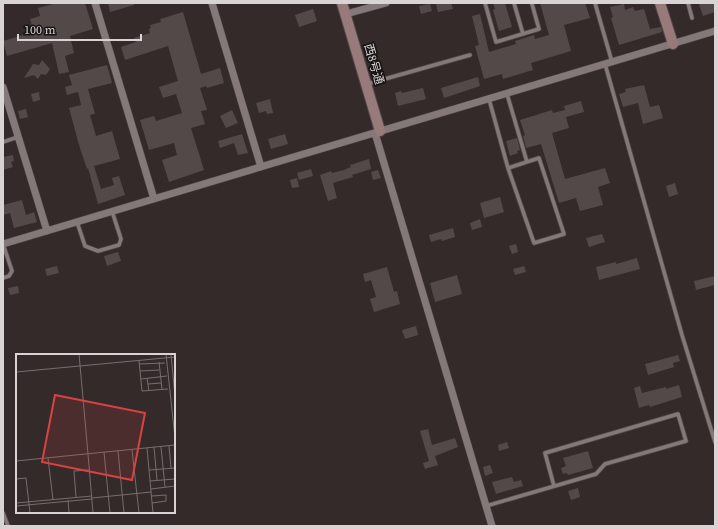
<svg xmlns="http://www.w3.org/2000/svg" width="718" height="529" font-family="'Source Serif 4','Noto Sans JP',serif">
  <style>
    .building { fill: #544949 }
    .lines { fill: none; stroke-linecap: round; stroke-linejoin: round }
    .lane-casing { stroke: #514949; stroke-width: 5 }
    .street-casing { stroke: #514949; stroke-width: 8 }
    .secondary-casing { stroke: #514949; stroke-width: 12 }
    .lane { stroke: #847878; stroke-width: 3.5 }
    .street { stroke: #847878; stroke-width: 7 }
    .secondary { stroke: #987a7a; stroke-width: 10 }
    .labels { text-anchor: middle; stroke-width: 3.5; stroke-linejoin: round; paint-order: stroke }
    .street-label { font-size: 12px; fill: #dad3d3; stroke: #191414 }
    .inset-road { fill: none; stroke: #766e6e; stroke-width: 1 }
    .view { fill: #d74242; fill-opacity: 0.15; stroke: #d74242; stroke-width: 2 }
    .inset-edge { fill: none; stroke: #dad3d3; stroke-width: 2 }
  </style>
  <rect width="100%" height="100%" fill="#342a2a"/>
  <!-- building -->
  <path class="building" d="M57,3H85L93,29L70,36L74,53L65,56L69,72L59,74L52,43L7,56L3,41L34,32L30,19L40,16L38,8Z
    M108,3H134V5L110,12Z
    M441,3H451L453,9L438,12L436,4Z
    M493,3H505L512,27L499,31L493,10L495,9Z
    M540,3H585L590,18L564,25L571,51L531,63L533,70L503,79L502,74L484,79L475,46L479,45L472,16L480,14L489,52L516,44L515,41L534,35L535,39L549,35Z
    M704,3H715V12L703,16L699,4Z
    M430,4L432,11L421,14L419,6Z
    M624,4L625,10L633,7L635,11L644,9L650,29L661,27L662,32L619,45L611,18L613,17L610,7Z
    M313,9L317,21L299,27L295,15Z
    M183,12L201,74L220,68L224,83L207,88L206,86L200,88L207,110L201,111L205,124L191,128L204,170L169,182L162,160L177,155L174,143L149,150L140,120L154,116L156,121L182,113L176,94L163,98L159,87L178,81L168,46L125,60L121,47L136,42L134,38L150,33L149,29L151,28L150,25L161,22L160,19Z
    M42,60L50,69L46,75L41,74L38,79L34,75L24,78L33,64L39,65Z
    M107,65L112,83L88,89L95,114L90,115L96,136L112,131L120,159L94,166L101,189L114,185L112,178L119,176L125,195L98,204L88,168L87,169L79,145L69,108L81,105L78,92L67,95L65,87L72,85L69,75Z
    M478,77L480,86L444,98L441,88Z
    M644,85L650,107L659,105L663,118L643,124L638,103L623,107L619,94L626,92L625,89Z
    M423,88L426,99L398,106L395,93L401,91L402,93Z
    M39,92L40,100L33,102L31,94Z
    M270,99L273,113L267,114L266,111L259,113L256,103Z
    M581,101L584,112L566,117L569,128L552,133L565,179L605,168L610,183L598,187L603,205L580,211L576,198L559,203L541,144L526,148L523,136L525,135L520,120L552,110L553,113L565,110L564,106Z
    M26,109L28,117L20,119L18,111Z
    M232,110L238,123L226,128L220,116Z
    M242,134L248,153L238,155L234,143L220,148L218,141Z
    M285,134L288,144L271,149L268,139Z
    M517,138L520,150L517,151L518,153L510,156L506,141Z
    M13,155L14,161L11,162L13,167L3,170V157Z
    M369,159L371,169L352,175L353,177L333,183L337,198L328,201L320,175L331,171L332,173L344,170L351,167L350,165Z
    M311,169L313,176L299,180L297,173Z
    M378,170L381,178L373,180L371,172Z
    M297,178L299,187L292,188L290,180Z
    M675,183L678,194L669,197L666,186Z
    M500,197L504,212L484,218L480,203Z
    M22,200L26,215L34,212L37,222L14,228L10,213L3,215V205Z
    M480,219L482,227L472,230L470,223Z
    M453,228L455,237L442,241L441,239L431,242L429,235Z
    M602,234L605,242L589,247L586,238Z
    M516,244L518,252L512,254L509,246Z
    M118,252L121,261L107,266L104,256Z
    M637,258L640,269L599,280L596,267L616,262V264Z
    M57,266L59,273L47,276L45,269Z
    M524,266L526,272L515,275L513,269Z
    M387,267L394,292L397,291L400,304L374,312L370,299L376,297L371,280L365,282L363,274Z
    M457,275L462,294L435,302L430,283Z
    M715,276V285L696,290L694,281Z
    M18,286L19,293L10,295L8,288Z
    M416,326L418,335L405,339L402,330Z
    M678,355L680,361L673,363L674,367L648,375L645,364Z
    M679,385L682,397L650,407L649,405L639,408L634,388L640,386L642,393L666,387V389Z
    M428,429L432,445L455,438L458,447L435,456L438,465L425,469L423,463L429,461L420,431Z
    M507,442L509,448L499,451L498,445Z
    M588,451L593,468L568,475L567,473L563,474L561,468L566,466L563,458Z
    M490,465L493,473L485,476L483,467Z
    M512,477L514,482L521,480L523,486L496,494L492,482Z
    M578,488L580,497L571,500L568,491Z"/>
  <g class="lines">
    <!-- lane casing -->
    <g class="lane-casing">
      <path id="lane" d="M485,3L496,42L539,29L532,4
        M514,3L523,34
        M595,3L612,62
        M688,3L692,18
        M605,64L682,335L715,442
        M367,84L470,55
        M507,94L527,162
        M489,99L508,168L534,243L564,234L539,158L508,168
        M3,142L18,137
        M77,222L85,246L98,251L119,245L121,239L112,211
        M3,278L9,276L12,271L3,244
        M486,506L596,474L605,464L686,441L678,414L545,453L554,486
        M3,513L8,526"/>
    </g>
    <!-- street casing -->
    <g class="street-casing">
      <path id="street" d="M95,3L154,199
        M212,3L261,167
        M346,14L386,3
        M3,87L47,231
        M375,133L492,526
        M3,244L715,31"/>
    </g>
    <!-- secondary casing -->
    <g class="secondary-casing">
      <path id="secondary" d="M342,3L380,131
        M660,3L673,44"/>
    </g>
    <!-- lane -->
    <use href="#lane" class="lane"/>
    <!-- street -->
    <use href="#street" class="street"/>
    <!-- secondary -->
    <use href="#secondary" class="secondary"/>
  </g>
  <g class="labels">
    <!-- street labels -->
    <g class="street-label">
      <text transform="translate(374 64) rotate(74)" y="4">西8号通</text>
    </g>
  </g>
  <!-- overview -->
  <g transform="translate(16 354)">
    <rect width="159" height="159" fill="#342a2a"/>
    <path class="inset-road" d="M63,0L72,100M150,0L159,84M155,0L159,43M123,7L126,37L152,35M143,8L146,35M123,10L149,9M124,17L143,16M0,18L159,3M131,24L133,37M125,25L151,22M132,30L145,29M153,92L155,114M138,93L141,126M145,93L149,133M131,94L137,159M116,96L123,159M102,97L108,159M88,98L94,159M72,100L77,159M32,104L37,146M0,107L159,91M133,116L159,114M0,125L10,124L14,159M134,127L159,125M135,135L159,132M136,142L150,141V147L136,149M60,143L58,117L73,116M76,144L135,138M52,146L53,159M0,149L76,142M0,152L76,145"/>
    <path class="view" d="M39,41L129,59L116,126L26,108Z"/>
    <rect width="159" height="159" class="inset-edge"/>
  </g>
  <!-- border -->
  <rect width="718" height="529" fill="none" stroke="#dad3d3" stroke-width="8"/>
  <!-- scale -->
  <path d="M18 34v6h123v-6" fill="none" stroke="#dad3d3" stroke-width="2"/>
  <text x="24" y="34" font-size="12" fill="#dad3d3" stroke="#191414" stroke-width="3" paint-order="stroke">100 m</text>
</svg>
